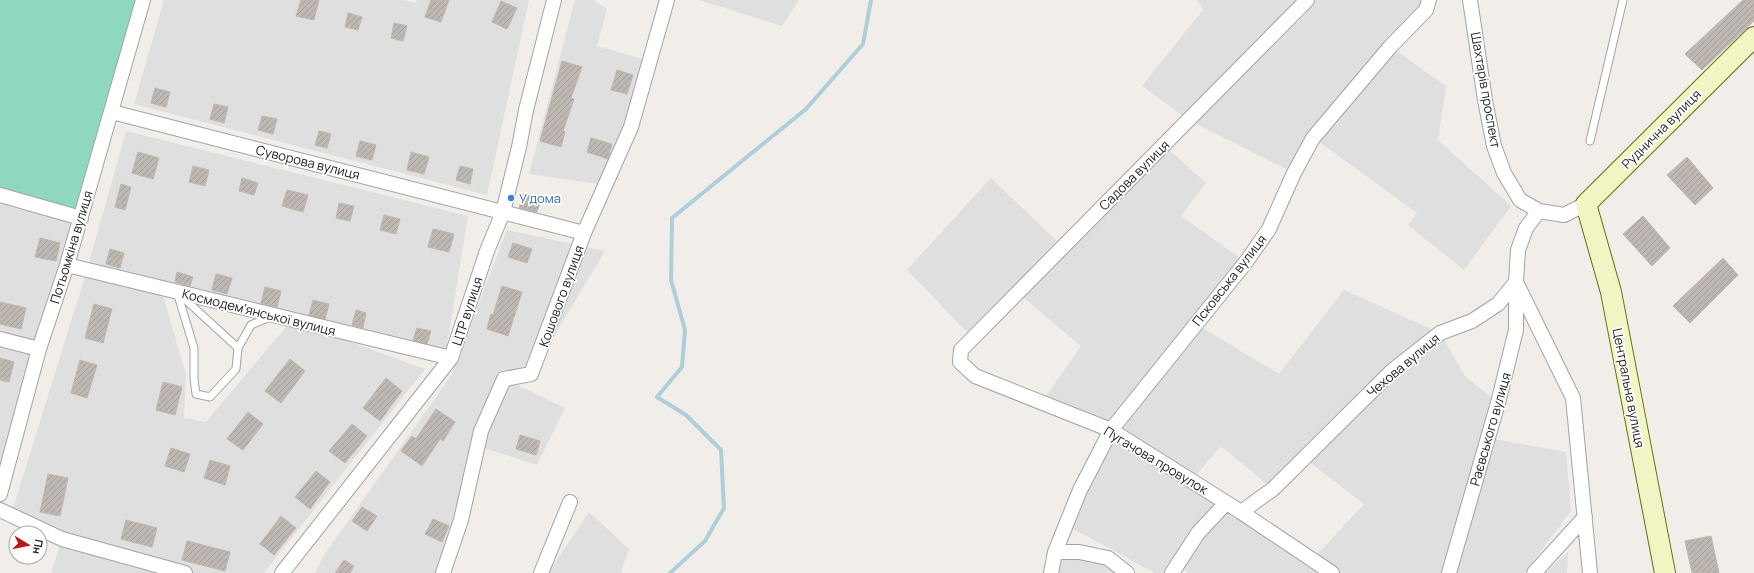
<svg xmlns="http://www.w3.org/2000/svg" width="1754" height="573" font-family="Manrope,sans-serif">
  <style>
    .residential { fill: #dfdfdf; fill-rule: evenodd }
    .pitch { fill: #8fd8bd }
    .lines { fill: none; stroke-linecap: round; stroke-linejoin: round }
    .stream { stroke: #aecfda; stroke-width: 4 }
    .building { fill: url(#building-hatch); stroke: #c1b6ad }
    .lane-casing { stroke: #a3a3a3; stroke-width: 9 }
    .street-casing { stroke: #a3a3a3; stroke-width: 16 }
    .secondary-casing { stroke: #657110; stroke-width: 22 }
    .lane { stroke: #fff; stroke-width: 7 }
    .street { stroke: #fff; stroke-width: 14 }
    .secondary { stroke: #f1f5c3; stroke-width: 20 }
    .shop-dot { fill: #3f7fe0; stroke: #fff; stroke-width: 1.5 }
    .labels { text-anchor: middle; stroke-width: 3.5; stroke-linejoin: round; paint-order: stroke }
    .street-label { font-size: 13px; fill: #222; stroke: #fff }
    .shop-label { font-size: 13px; fill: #366cbe; stroke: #fff; text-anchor: start }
  </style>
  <defs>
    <pattern id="building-hatch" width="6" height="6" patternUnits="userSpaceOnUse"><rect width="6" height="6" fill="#beb8b2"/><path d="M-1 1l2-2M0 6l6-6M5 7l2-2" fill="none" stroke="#a39e99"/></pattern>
  </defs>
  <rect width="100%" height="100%" fill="#f1eee9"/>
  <!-- residential -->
  <path class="residential" d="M164,0H403L416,3L417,0H529L487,195L134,104Z
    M575,0H593L607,9L597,46L650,61L605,185L529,174Z
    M699,0H799L782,26Z
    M1197,0H1429L1391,47L1446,86L1438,140L1511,206L1464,270L1408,225L1417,213L1314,138L1294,173L1189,120L1142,86L1203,10Z
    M126,131L468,216L446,351L295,322L425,369L264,573H51L62,539L11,515L87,270ZM161,289L291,321L206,422L184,418L186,374Z
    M1164,145L1206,183L1181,216L1246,262L1196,324L1279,374L1344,290L1440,333L1465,376L1498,403L1488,438L1566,452L1571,511L1524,573H1189L1177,565L1172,573H1155L1066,525L1111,430L1041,403L1081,346L1018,293L973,338L907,270L991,178L1063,247ZM1221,446L1273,489L1304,458L1364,504L1312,560L1191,481Z
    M0,195L81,218L0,494Z
    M507,230L605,251L531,374L505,379L565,408L537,465L478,446L443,573H315L324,555L451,376Z
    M589,512L629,549L621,573H548Z
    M1055,552H1079L1127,573H1051Z
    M1568,552L1567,573H1545Z"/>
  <!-- pitch -->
  <path class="pitch" d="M0,0H143L81,218L0,195Z"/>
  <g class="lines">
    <!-- stream -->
    <path class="stream" d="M670,573L705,541L724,508L721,450L686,415L657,397L682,367L685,330L671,280L672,218L806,109L863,44L871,0"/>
  </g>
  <!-- building -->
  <path class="building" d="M301,0H319L314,20L296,16Z
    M431,0H449L441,22L425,17Z
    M1743,0H1754V21L1702,70L1685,54Z
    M501,1L517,8L507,29L492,22Z
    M348,13L362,17L358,30L345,27Z
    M394,23L407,26L403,41L391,38Z
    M562,61L582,67L571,98L574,99L563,131L565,132L561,147L540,141Z
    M617,70L633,75L627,94L611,90Z
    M155,88L170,92L166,107L151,103Z
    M214,104L228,107L224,123L210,119Z
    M262,116L277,119L273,134L258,130Z
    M319,131L331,134L327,148L315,145Z
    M591,138L612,144L608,159L587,152Z
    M360,141L376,145L372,160L356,156Z
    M138,152L159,158L153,179L132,173Z
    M411,152L429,157L424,174L407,170Z
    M1687,157L1713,188L1695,205L1667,175Z
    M193,166L209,170L205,186L189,182Z
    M460,166L473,169L470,184L456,180Z
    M242,178L258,183L254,195L239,191Z
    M121,184L131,187L125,210L115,207Z
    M287,190L308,195L303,212L282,206Z
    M523,194L541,199L537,212L519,208Z
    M339,203L354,206L350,221L336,218Z
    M384,215L400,219L396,234L380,230Z
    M1643,216L1670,248L1652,266L1623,234Z
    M433,229L454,234L449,252L428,247Z
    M40,238L60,243L56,261L35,257Z
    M513,243L532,249L527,263L508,257Z
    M110,249L124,253L120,268L106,264Z
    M1723,258L1738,275L1690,323L1673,306Z
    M177,272L193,277L190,286L175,282Z
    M216,274L232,278L227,294L212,290Z
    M502,286L522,292L508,336L487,329L491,314L493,315Z
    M265,287L281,291L277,307L261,303Z
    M313,300L329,304L325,319L309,315Z
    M0,302L26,308L21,329L0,324Z
    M94,304L112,309L103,343L85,338Z
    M356,310L366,313L363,328L352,325Z
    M417,328L431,331L427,344L413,340Z
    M0,358L14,362L9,382L0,380Z
    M290,359L305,371L281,403L265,391Z
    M80,360L97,365L87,398L71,393Z
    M386,378L402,391L380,421L363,408Z
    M163,382L182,387L175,415L156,410Z
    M436,409L455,422L443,441L440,439L422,466L401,451L412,436L416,439Z
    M248,412L263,424L243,450L227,439Z
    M352,424L367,436L345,463L329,451Z
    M520,435L540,441L536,455L516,449Z
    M171,448L190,454L184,472L165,466Z
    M210,460L230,466L225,485L204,478Z
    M316,471L330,482L310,509L295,497Z
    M48,474L68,478L60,516L40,512Z
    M362,507L377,516L367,531L352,521Z
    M281,516L296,528L274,555L260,544Z
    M433,519L449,526L442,542L425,534Z
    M126,520L157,528L152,547L121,539Z
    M1711,536L1719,573H1692L1685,541Z
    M187,541L230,552L225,571L182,560Z
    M344,560L354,566L350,573H335Z"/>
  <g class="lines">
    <!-- lane casing -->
    <g class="lane-casing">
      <path id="lane" d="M1590,141L1623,0
        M177,292L238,348L236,369L210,397L196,394L194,379V348Z
        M238,348L251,325L272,316"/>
    </g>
    <!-- street casing -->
    <g class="street-casing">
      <path id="street" d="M1307,0L961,350L960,362L975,376L1111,430L1241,512L1332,573
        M1470,0L1485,100L1494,146L1504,173L1520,200L1539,211L1564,215L1586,204
        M112,112L584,233
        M0,195L81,218
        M67,265L451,358
        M1516,282L1573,398L1590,573
        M0,339L39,349
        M0,494L39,349L67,265L143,0
        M0,510L62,539L185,573
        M1241,512L1273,489L1393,370L1440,333L1472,321L1498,304L1516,282L1518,250L1526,228L1539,211
        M1055,552H1079L1108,558L1127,573
        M282,573L451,358L487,251L503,212L519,147L526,110L554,0
        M443,573L461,520L481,431L504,379L531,374L584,233L631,127L667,0
        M541,573L570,502
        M1051,573L1055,552L1080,490L1111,430L1246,262L1269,229L1294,173L1313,138L1390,47L1426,10L1429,0
        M1172,573L1198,533L1226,503
        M1449,573L1498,403L1516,330V287
        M1534,573L1585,517"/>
    </g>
    <!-- secondary casing -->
    <g class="secondary-casing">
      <path id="secondary" d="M1665,573L1611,292L1586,204L1754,37"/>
    </g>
    <!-- lane -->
    <use href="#lane" class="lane"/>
    <!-- street -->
    <use href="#street" class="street"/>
    <!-- secondary -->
    <use href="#secondary" class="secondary"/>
  </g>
  <!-- markers -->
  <circle class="shop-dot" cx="511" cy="198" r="4"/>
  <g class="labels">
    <!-- street labels -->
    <g class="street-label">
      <text transform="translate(1486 90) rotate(80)" y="5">Шахтарів проспект</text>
      <text transform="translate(1661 129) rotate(-45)" y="5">Руднична вулиця</text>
      <text transform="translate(308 162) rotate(14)" y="5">Суворова вулиця</text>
      <text transform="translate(1134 175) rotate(-45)" y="5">Садова вулиця</text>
      <text transform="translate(71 247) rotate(-73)" y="5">Потьомкіна вулиця</text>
      <text transform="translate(1229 280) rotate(-52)" y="5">Псковська вулиця</text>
      <text transform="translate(561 296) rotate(-70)" y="5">Кошового вулиця</text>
      <text transform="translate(467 311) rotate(-72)" y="5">ЦТР вулиця</text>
      <text transform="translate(259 312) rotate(14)" y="5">Космодем'янської вулиця</text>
      <text transform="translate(1403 365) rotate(-40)" y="5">Чехова вулиця</text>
      <text transform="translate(1629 388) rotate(79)" y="5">Центральна вулиця</text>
      <text transform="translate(1490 429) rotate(-74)" y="5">Раєвського вулиця</text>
      <text transform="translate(1156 460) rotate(31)" y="5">Пугачова провулок</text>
    </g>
    <!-- shop labels -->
    <g class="shop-label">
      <text x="519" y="203">У дома</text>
    </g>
  </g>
  <!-- north arrow -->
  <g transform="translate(28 545) rotate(100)"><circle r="19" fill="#ffffff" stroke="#a7a7a7"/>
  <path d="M0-3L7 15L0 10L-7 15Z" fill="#c01613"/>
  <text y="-6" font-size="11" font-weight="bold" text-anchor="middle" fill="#222222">Пн</text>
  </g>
</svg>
